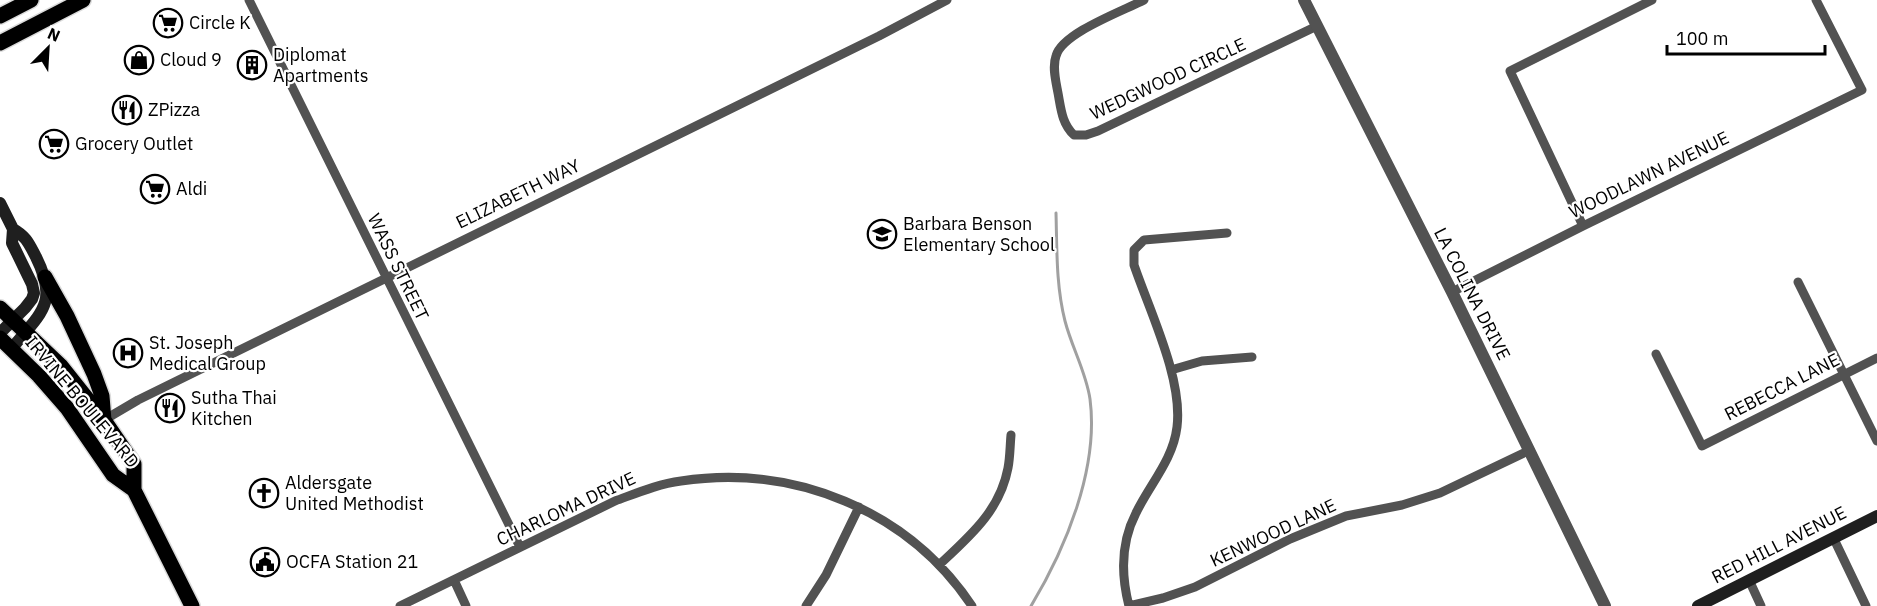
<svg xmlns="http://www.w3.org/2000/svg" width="1877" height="606" font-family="'IBM Plex Sans',sans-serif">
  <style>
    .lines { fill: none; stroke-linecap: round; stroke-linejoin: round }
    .stream { stroke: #a0a0a0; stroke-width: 3 }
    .primary-casing { stroke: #dbdbdb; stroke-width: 18 }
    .minor { stroke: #525252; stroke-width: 9 }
    .tertiary { stroke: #525252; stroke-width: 12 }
    .secondary { stroke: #1f1f1f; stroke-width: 12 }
    .primary { stroke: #000; stroke-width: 15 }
    .labels { text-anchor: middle; stroke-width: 4.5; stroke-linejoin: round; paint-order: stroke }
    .poi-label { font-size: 18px; fill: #000; stroke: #fff; text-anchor: start }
    .street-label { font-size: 18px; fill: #000; stroke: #fff }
  </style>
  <rect width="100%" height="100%" fill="#fff"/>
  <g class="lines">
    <!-- stream -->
    <path class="stream" d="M1031,606C1066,548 1099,468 1090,399C1086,372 1072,348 1065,321C1056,286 1057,249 1056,213"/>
    <!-- primary casing -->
    <g class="primary-casing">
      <path id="primary" d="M0,16L31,0
        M0,43L83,0
        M45,277L67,316L94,374L102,396L104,420
        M0,308L61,366L104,420L134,464V490L192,606
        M0,338L39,376L67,408L113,475L134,490"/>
    </g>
    <!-- minor -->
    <path class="minor" d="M249,0L520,547
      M1144,0C1123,11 1062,33 1056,56C1052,67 1056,82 1058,93C1061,109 1062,124 1074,135H1086L1098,131L1317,26
      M1583,226L1510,71L1652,0
      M1798,282L1877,441
      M1452,292L1583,226L1862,90L1816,0
      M1656,354L1702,446L1877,358
      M1171,370L1202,361L1252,357
      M104,420L138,400L879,36L947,0
      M1833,537L1866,606
      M939,565C969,537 1000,511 1008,468C1010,458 1010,446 1011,435
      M454,580L466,606
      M1749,580L1761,606
      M400,606L615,501C637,493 658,484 681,481C794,464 908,510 972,606
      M806,606L826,575L859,507
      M1129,606C1121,575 1121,542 1136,513C1150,484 1173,460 1177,427C1183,379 1150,312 1134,265V250L1144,240L1227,233
      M1129,606L1163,598L1195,587L1290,539L1346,516L1402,505L1440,493L1530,450"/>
    <!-- tertiary -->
    <path class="tertiary" d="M1304,0L1452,292L1605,606"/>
    <!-- secondary -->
    <path class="secondary" d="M0,203L13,229L12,243L32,284L34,293L32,299L25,308L0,333
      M12,348C41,313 59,303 36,257C29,244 27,237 13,229
      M1698,606L1877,516"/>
    <!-- primary -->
    <use href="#primary" class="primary"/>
  </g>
  <!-- icons -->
  <defs>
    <g id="supermarket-ring" transform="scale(1.5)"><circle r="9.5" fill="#fff" stroke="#000" stroke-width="1.5"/><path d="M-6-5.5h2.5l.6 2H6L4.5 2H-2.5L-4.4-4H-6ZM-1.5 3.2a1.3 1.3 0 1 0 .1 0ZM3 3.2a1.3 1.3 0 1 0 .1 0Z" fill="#000"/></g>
    <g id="shop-ring" transform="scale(1.5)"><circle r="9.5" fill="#fff" stroke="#000" stroke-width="1.5"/><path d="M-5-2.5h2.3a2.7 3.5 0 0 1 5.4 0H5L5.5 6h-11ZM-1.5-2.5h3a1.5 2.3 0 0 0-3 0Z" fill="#000"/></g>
    <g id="building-ring" transform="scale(1.5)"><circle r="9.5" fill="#fff" stroke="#000" stroke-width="1.5"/><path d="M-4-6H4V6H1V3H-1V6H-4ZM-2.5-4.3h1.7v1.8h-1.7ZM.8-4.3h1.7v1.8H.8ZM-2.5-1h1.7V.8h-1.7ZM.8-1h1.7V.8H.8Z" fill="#000"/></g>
    <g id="restaurant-ring" transform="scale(1.5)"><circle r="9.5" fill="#fff" stroke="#000" stroke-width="1.5"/><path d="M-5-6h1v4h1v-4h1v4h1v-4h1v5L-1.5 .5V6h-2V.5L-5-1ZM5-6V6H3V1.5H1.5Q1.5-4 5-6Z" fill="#000"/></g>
    <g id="school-ring" transform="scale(1.5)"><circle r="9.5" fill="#fff" stroke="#000" stroke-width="1.5"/><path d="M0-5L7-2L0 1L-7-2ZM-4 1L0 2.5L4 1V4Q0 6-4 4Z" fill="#000"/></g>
    <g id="hospital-ring" transform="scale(1.5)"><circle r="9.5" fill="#fff" stroke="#000" stroke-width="1.5"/><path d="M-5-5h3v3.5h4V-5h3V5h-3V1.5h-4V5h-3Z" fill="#000"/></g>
    <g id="church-ring" transform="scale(1.5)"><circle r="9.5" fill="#fff" stroke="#000" stroke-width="1.5"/><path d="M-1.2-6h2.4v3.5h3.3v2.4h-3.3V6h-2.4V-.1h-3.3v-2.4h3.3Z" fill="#000"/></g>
    <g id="civic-ring" transform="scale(1.5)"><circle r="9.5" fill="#fff" stroke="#000" stroke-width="1.5"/><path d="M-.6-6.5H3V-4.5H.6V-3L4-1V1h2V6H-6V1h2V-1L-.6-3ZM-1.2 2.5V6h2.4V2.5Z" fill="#000"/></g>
  </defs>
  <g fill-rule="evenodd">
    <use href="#supermarket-ring" x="168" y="23"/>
    <use href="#shop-ring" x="139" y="60"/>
    <use href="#building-ring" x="252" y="65"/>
    <use href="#restaurant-ring" x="127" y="110"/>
    <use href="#supermarket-ring" x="54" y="144"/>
    <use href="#supermarket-ring" x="155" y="189"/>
    <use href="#school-ring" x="882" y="234"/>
    <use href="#hospital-ring" x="128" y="353"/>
    <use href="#restaurant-ring" x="170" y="408"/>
    <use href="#church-ring" x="264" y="493"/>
    <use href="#civic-ring" x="265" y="562"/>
  </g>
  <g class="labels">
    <!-- poi labels -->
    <g class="poi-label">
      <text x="189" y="29">Circle K</text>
      <text x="273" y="61">Diplomat<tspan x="273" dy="21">Apartments</tspan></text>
      <text x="160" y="66">Cloud 9</text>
      <text x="148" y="116">ZPizza</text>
      <text x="75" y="150">Grocery Outlet</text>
      <text x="176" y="195">Aldi</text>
      <text x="903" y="230">Barbara Benson<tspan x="903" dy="21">Elementary School</tspan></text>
      <text x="149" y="349">St. Joseph<tspan x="149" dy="21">Medical Group</tspan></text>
      <text x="191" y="404">Sutha Thai<tspan x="191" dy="21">Kitchen</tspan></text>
      <text x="285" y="489">Aldersgate<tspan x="285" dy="21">United Methodist</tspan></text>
      <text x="286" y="568">OCFA Station 21</text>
    </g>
    <!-- street labels -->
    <g class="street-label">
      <text transform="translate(1168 79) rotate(-25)" y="6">WEDGWOOD CIRCLE</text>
      <text transform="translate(1649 175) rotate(-26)" y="6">WOODLAWN AVENUE</text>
      <text transform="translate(518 194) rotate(-26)" y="6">ELIZABETH WAY</text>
      <text transform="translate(398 267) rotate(64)" y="6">WASS STREET</text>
      <text transform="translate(1472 294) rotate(63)" y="6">LA COLINA DRIVE</text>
      <text transform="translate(1782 387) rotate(-27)" y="6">REBECCA LANE</text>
      <text transform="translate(82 402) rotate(50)" y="6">IRVINE BOULEVARD</text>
      <text transform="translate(566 509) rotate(-25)" y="6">CHARLOMA DRIVE</text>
      <text transform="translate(1273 533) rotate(-25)" y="6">KENWOOD LANE</text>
      <text transform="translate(1779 545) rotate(-27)" y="6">RED HILL AVENUE</text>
    </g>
  </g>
  <!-- north arrow -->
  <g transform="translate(48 48) rotate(24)" stroke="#ffffff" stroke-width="4.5" paint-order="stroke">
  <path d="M0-4.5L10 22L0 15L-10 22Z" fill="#000000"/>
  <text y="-9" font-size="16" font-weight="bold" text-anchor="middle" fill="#000000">N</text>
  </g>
  <!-- scale -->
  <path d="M1667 45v9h158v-9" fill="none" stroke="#000000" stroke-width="3"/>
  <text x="1676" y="45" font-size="18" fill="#000000" stroke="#ffffff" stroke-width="4.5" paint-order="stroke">100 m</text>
</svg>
